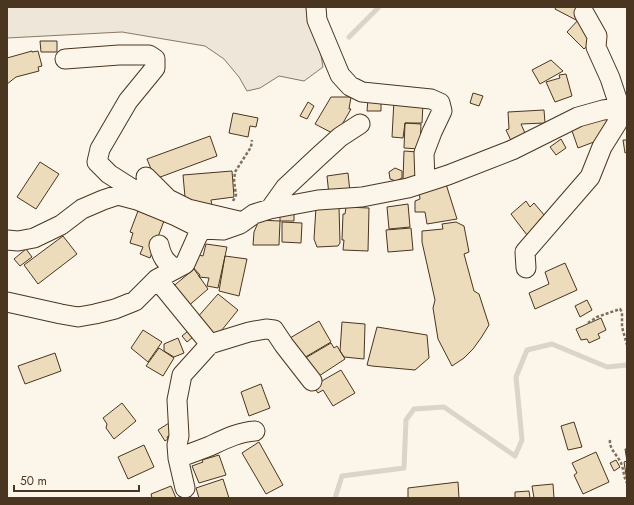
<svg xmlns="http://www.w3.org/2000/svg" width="634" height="505" font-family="Jost,sans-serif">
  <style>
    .green { fill: #ede6d9; stroke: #887966 }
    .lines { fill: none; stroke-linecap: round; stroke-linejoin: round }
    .stream { stroke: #dcd4c6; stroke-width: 5 }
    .building { fill: #ecdcbc; stroke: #4a3520 }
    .minor-casing { stroke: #4a3520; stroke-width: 21 }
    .path { stroke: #7f6f5c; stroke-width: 2.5; stroke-dasharray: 3 2; stroke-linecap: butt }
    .minor { stroke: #fbf6e9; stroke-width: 19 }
  </style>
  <rect width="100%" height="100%" fill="#fbf6e9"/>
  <!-- green -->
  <path class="green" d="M7,7H313L323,67L304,81L279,76L260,88L247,91L239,77L224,59L205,46L122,32L7,38Z"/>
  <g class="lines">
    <!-- stream -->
    <path class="stream" d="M349,37L379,7
      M335,498L342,476L404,468L406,420L414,409L444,407L515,456L522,440L516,377L527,350L552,344L607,367L627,365"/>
  </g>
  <!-- building -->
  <path class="building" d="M556,7H583L576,20L555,9Z
    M580,18L598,36L584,49L567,32Z
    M40,41H57V52H41Z
    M32,51V52L38,51L42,66L38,67L39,71L16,77L7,84V58Z
    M551,60L563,71L540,84L532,70Z
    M566,74L572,96L555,102L546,82L560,78L559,75Z
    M473,93L483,96L479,106L470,103Z
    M331,97H351L349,109H351L336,135L315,124Z
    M368,99L381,100V111H367Z
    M394,100L423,103L422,123H405L403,138L392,137Z
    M308,102L314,106L307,119L300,116Z
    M544,110L545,123L521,124L528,140L514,147L506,130L509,129L508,112Z
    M233,113L258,118L256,127L250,126L248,137L229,133Z
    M609,117L607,137L578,148L571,128Z
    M405,123L421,124L420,149L404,148Z
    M210,136L217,156L155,179L147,159Z
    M561,139L566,148L556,155L550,147Z
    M623,140H627V152L625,153Z
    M404,151L418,152L416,180L403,179Z
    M40,162L59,174L36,209L17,197Z
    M395,168L402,171V178L396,181L390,179L389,172Z
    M232,171L234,197L211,200L212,206L195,205L185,197L183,175Z
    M348,173L350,192L329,195L327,176Z
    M446,184L457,219L427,224L425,212H415V201L420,199L419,192Z
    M526,201L530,207L534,203L545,216L539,220L544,227L530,239L511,214Z
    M408,204L410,227L389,229L387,207Z
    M316,207H339L340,243L338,246L317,247L314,239Z
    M346,207L369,208L368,251L343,250L344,240H342L343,214H345Z
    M138,211L164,221L150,258L140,254L143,247L130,243L133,233L130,232Z
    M280,213H294V221H280Z
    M257,220L280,221L279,245H253L254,232L257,225Z
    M282,222L302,223L301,243L282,242Z
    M456,222L464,226L469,252L464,254L474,291L479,294L489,325L481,338L473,349L464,358L452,366L438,339L433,308L435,300L422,242V231L443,229L442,224Z
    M411,228L413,250L388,252L386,230Z
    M63,236L77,254L38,284L24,265Z
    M206,244L227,247L218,288L207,286L209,278L199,277L200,275L191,265L195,254L203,256Z
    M26,249L32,257L20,266L14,259Z
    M225,256L247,259L239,296L219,291Z
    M565,263L577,290L535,309L529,293L549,284L545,272Z
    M194,269L208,289L186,308L170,289Z
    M218,294L238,310L217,336L196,319Z
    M587,300L592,310L580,317L575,306Z
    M601,318L606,330L598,334L600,338L589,343L587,339L581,340L576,329Z
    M319,321L331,342L302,359L290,338Z
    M342,322L365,324L364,359L344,357L340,351Z
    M377,327L427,335L429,358L415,370L372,366L367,365Z
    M143,330L162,342L148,362L131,348Z
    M188,331L193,337L187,342L182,336Z
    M178,338L184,353L174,357L164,351V344Z
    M331,343L334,348L337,346L345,359L319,376L314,368L313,369L302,360Z
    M159,348L174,358L163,376L146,366Z
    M55,353L61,371L25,384L18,366Z
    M341,370L355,393L333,406L323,390L318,393L313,386Z
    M261,384L270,408L249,416L241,392Z
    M122,403L136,421L114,439L106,428L107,424L103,418Z
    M574,422L582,447L568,450L561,426Z
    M169,423L174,433L167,437L168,439L165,441L158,430Z
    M259,442L283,485L266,494L242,453Z
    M144,445L154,467L128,479L118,457Z
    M625,449H627V481L624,462L627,461Z
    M596,452L609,482L583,494L574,475L577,473L572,463Z
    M219,455L226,475L199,483L192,466L203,462L202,460Z
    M616,460L620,467L614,471L610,463Z
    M223,479L229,498H199L196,488Z
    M458,482L459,498H408V488Z
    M553,484L554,498H534L532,486Z
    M171,486L176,498H152L151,494Z
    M529,491L530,498H515V492Z"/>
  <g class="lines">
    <!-- minor casing -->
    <g class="minor-casing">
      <path id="minor" d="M316,7L317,20L340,75L350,86L362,92L431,99L440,103L442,111L432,132L424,153L425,182
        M65,59L119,55H149L155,59V68L128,101L100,149L97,162L109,174L131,188L168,199
        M146,177L168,199L188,209L243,222
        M270,209L285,188L318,157L340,137L360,124
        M7,240L18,241L34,238L61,225L82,209L103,200L118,195L137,200L176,216L202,229
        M159,245C162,258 165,261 175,269
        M526,268L525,252L590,177L602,147L617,123L620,108L610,78L596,47L597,36L584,13
        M157,279L210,344
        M7,302L61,314L78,317L95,314L115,309L135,301L157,279L185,264L197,237L202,229L223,230L240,224L254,214L270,209L318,200L362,197L408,188L448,175L512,150L578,117L603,110L627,107
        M178,458C189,454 200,450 210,446C225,439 239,432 255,431
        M185,488L178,458L177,445L179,436L177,400L182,375L210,344L249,332L266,329L274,330L284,345L312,381"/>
    </g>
    <!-- path -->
    <path class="path" d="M233,201L236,195L234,181L235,172L251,147L252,140
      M588,323L597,317L620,309L622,312V327L627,345
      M610,440C609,448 616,454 620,461C624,468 623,476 627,483"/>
    <!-- minor -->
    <use href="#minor" class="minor"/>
  </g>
  <!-- border -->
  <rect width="634" height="505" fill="none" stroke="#4a3520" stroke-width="16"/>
  <!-- scale -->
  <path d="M14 485v6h125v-6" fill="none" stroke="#4a3520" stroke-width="2"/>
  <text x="20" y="485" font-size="12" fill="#4a3520" stroke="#fbf6e9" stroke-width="3" paint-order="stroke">50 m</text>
</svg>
